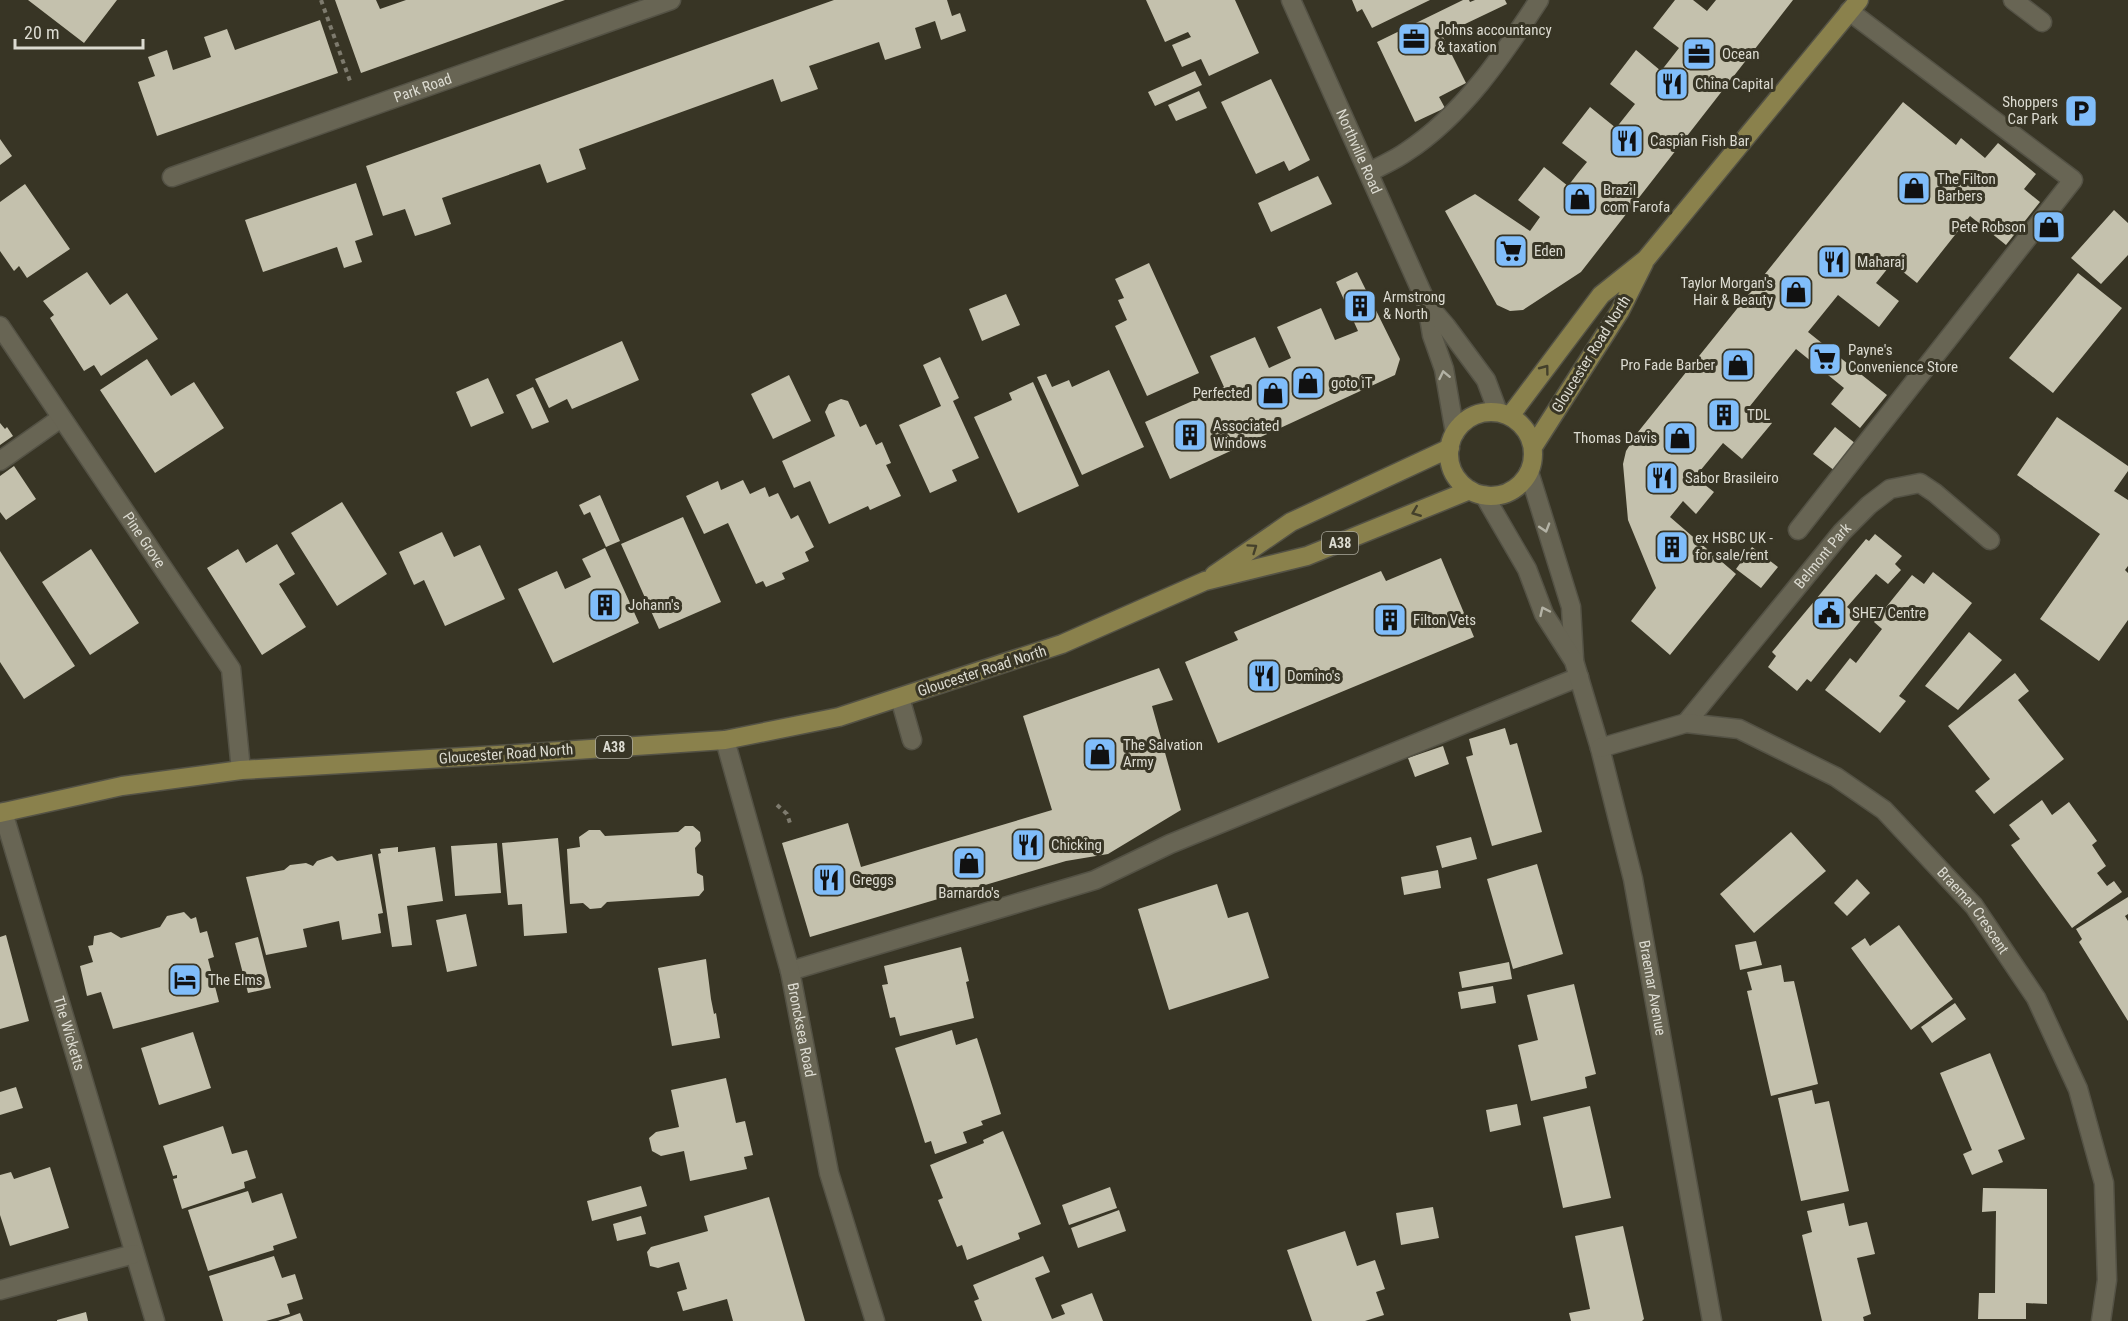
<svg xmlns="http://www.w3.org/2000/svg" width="2128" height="1321" font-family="'Roboto Condensed',sans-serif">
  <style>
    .building { fill: #c4c1ad }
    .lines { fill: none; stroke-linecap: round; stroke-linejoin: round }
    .lane-casing { stroke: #545245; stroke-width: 21 }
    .street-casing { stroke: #545245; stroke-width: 21 }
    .primary-casing { stroke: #545245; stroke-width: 21 }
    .path { stroke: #7e7b6e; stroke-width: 4; stroke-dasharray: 4.5 4.5; stroke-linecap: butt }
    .lane { stroke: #686554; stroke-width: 18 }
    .street { stroke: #686554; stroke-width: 18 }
    .primary { stroke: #8a814c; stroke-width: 18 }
    .oneway { stroke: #44402b }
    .oneway2 { stroke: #b3b2a5 }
    .labels { text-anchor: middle; stroke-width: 6; stroke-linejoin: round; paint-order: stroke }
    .shield { fill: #383525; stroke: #aba99d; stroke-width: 1.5 }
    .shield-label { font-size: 14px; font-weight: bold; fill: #dcdbd1 }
    .poi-label { font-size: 15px; fill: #dcdbd1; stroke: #383525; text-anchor: start }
    .street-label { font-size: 15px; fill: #dcdbd1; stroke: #383525 }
  </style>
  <rect width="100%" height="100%" fill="#383525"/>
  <!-- building -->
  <path class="building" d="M28,0H117L84,43Z
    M335,0H376L380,9L406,0H565L361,73Z
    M834,0H947L952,16L960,13L966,31L941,40L935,21L915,28L921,48L885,60L879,42L809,66L818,89L781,102L773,79L579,149L586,169L547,183L540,164L442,198L451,224L428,232L415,236L405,209L383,216L366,166Z
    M1146,0H1235L1259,53L1209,76L1201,59L1182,67L1172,45L1191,37L1188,32L1165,42Z
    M1352,0H1430L1372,28L1362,9L1357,12Z
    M1463,0H1469L1470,2L1475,0H1505L1507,4L1442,35L1466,83L1439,97L1445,108L1415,122L1377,42Z
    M1675,0H1693L1707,11L1716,0H1793L1581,272L1523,310L1510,311L1497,305L1445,211L1475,194L1530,231L1540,217L1518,200L1544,167L1568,186L1578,173L1587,162L1562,143L1590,107L1616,128L1635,104L1610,84L1636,50L1661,71L1679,48L1653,28Z
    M320,20L338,73L157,136L138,82L155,76L148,57L167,50L173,70L211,57L204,37L227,29L235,50Z
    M1195,71L1202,85L1155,106L1148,92Z
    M1271,79L1310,160L1289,171L1284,161L1256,174L1221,102Z
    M1199,91L1207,108L1176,121L1168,105Z
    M1903,102L1956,145L1961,138L1985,158L1998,143L2036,174L2024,189L2040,202L2006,245L1970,216L1917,283L1892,263L1876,283L1899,301L1879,327L1838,295L1808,332L1887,395L1860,428L1831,404L1844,388L1796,349L1750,406L1772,423L1742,459L1723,443L1695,477L1714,492L1696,514L1683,501L1670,517L1736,574L1670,655L1631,621L1656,588L1628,520L1623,464L1626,451L1638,432Z
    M0,139L12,156L0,165Z
    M1318,176L1332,204L1271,232L1258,203Z
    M356,183L373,235L355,241L362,262L344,268L337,247L263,272L245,220Z
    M25,184L70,249L27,278L19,266L14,271L0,251V202Z
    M2114,210L2128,223V255L2101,284L2071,258Z
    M1149,263L1199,373L1147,396L1115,326L1127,320L1118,300L1124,298L1115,279Z
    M87,272L110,305L127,293L158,339L101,376L94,365L84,371L50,318L54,315L43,301Z
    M1357,272L1400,359L1395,375L1170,479L1145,422L1224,387L1210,356L1255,337L1269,368L1291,358L1277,327L1321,308L1335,340L1358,331L1336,282Z
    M2078,273L2122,308L2053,393L2009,358Z
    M1006,294L1020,325L982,341L969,309Z
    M622,341L639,380L572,409L567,399L549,408L535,379Z
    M940,357L959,398L953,401L979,458L952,470L957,481L930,493L899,425L941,406L923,365Z
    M147,359L171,396L194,382L224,428L155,473L100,390Z
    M1109,370L1144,447L1082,475L1037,377L1046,374L1052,387L1069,380L1072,387Z
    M789,375L811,421L773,439L751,394Z
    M488,378L504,413L471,427L456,392Z
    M1033,382L1079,486L1018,513L974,417L1012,400L1009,393Z
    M533,387L549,422L532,429L516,395Z
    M841,399L848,401L860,427L866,424L876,445L882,442L891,463L886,465L901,496L870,510L868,506L829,524L810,481L794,488L782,461L835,436L825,412L829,404Z
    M2057,417L2128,466V471L2114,491L2128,500V566L2125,570L2128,573V620L2099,661L2040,619L2100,534L2017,475Z
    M0,423L5,429L7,427L13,436L0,445Z
    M1835,427L1856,444L1835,471L1813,454Z
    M14,466L36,499L6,520L0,512V476Z
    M743,480L750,494L765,487L769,497L778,493L791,519L798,515L814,547L805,552L809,561L782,573L785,579L766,587L763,581L756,584L728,523L704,534L686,496L718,481L721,490Z
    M600,495L620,541L606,547L590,512L584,515L579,505Z
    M342,502L387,574L337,606L291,533Z
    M683,517L721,602L659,629L621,544Z
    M442,532L454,557L480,545L505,599L445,626L424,580L414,585L399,552Z
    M1875,534L1902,556L1895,564L1901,570L1888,584L1876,574L1847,607L1862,619L1811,682L1807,679L1797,691L1768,667L1776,656L1772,652L1866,539L1869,541Z
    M277,544L295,574L279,584L306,627L262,655L207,568L238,549L246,563Z
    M1752,547L1778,567L1761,588L1736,569Z
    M605,548L639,623L553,663L518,589L557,571L565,589L591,577L582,559Z
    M91,549L139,623L90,655L42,582Z
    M0,551L75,666L24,699L0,662Z
    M1441,558L1474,637L1218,743L1185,662L1238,640L1234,632L1381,571L1386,581Z
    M1933,572L1972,603L1899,696L1906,701L1880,733L1825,690L1850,658L1856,663L1882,629L1874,622L1912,575L1924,584Z
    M1969,632L2002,660L1958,710L1925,686Z
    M1159,668L1173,700L1152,706L1181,810L1108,854L1066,861L810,937L782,843L848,823L861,867L1052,810L1023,716Z
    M2015,673L2029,691L2018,700L2064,759L1994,814L1975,791L1990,779L1948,726Z
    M1505,728L1510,745L1517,743L1542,832L1492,846L1466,757L1473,755L1469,739Z
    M1443,746L1449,764L1415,777L1408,758Z
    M2042,800L2052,815L2069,802L2097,841L2092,845L2106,866L2097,873L2107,886L2114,881L2122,892L2072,928L2011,845L2020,839L2009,825Z
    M685,826H693L700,832L701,841L695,848L697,873L703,876L704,890L699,896L607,902L601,908L590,909L583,903L570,904L567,849L580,847L579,837L589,830H600L605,836L678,832Z
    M1791,832L1826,871L1754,933L1720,894Z
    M1471,837L1477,859L1442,868L1436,846Z
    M558,838L567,933L524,936L522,904L508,905L502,843Z
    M497,843L501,893L455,896L451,846Z
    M398,847V852L435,847L443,901L407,906L412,945L392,947L378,854L381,853L380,849Z
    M372,854L383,913L378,914L381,933L342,940L339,921L303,929L307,947L266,955L246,877L284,870L290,865L306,863L313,866L317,861L332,856L337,861Z
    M1537,864L1563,954L1513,969L1487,879Z
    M1438,870L1441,888L1404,895L1401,877Z
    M1857,879L1870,893L1847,916L1834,903Z
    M1217,884L1228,918L1248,912L1269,978L1169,1010L1138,909Z
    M2128,897V914L2125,916L2128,921V1021L2079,942L2082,939L2076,929Z
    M184,912L191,919L196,917L200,933L207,931L214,957L208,959L219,1002L113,1029L101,992L87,996L80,966L93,962L88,946L93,945L94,936L111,932L121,938L160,927L167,916Z
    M466,914L477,966L447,972L436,920Z
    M1899,925L1953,999L1911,1030L1851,948L1865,938L1870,946Z
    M6,935L29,1021L0,1029V937Z
    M258,937L271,988L248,993L235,943Z
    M1756,941L1762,965L1740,970L1735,945Z
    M961,947L969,981L966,982L974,1018L900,1036L895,1017L890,1018L882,985L888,984L884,966Z
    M706,959L711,999L714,1014L716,1013L720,1038L672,1046L658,968Z
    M1509,962L1512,979L1462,988L1459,972Z
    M1781,965L1784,982L1794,981L1818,1084L1771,1096L1747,991L1752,990L1747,972Z
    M1574,984L1596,1074L1585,1077L1587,1088L1531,1101L1518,1045L1538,1040L1527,995Z
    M1493,986L1496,1003L1461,1009L1458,992Z
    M1955,1003L1966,1019L1932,1043L1921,1027Z
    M952,1030L956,1045L977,1038L1001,1114L981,1121L983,1125L963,1132L967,1143L935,1154L931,1141L925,1143L895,1048Z
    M193,1032L211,1088L159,1105L141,1048Z
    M1990,1053L2025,1139L1998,1150L2003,1162L1972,1175L1963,1154L1972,1150L1940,1073Z
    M726,1078L736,1123L745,1121L753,1155L744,1157L747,1169L690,1181L684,1151L661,1156L652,1151L649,1138L656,1132L679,1127L671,1090Z
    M16,1087L23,1108L0,1115V1092Z
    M1812,1090L1815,1104L1829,1101L1849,1191L1801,1201L1778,1098Z
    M1517,1104L1521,1125L1490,1132L1486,1110Z
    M1590,1106L1611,1198L1563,1208L1543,1117Z
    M223,1126L232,1154L247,1150L256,1178L244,1182L245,1188L182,1209L173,1179L177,1178V1175L173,1176L163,1146Z
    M1003,1131L1041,1224L1018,1233L1020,1239L967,1260L962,1245L957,1247L938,1200L943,1198L930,1165L984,1143L983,1140Z
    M50,1167L69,1228L10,1246L0,1215V1175L11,1172L14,1179Z
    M641,1186L647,1206L592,1221L587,1201Z
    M1110,1187L1117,1208L1069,1225L1062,1205Z
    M1983,1188L2047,1189V1304L2026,1303V1319H1978L1979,1293H1995L1996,1211L1982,1212Z
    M248,1191L252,1203L282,1193L297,1238L273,1246L274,1250L208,1271L188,1210Z
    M769,1197L805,1321H733L727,1299L683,1311L677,1292L687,1289L679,1262L658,1268L650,1266L647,1252L651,1247L708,1231L704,1216Z
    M1844,1203L1849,1226L1867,1222L1875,1254L1857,1258L1871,1314L1863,1317L1864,1321H1822L1802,1235L1812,1232L1807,1211Z
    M1433,1207L1439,1238L1401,1245L1396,1213Z
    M1119,1210L1126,1231L1078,1248L1071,1228Z
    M641,1216L646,1234L617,1241L613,1224Z
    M1623,1226L1644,1319L1642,1321H1571L1569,1313L1590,1309L1575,1236Z
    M1345,1231L1357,1266L1375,1260L1385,1289L1376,1292L1384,1315L1365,1321H1312L1287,1250Z
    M274,1256L282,1278L295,1274L303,1299L287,1304L290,1314L266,1321H223L209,1276Z
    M1043,1256L1050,1272L1035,1278L1052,1319L1065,1314L1061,1305L1092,1293L1103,1321H982L974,1301L979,1299L973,1285Z
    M86,1312L88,1321H57V1320Z
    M300,1313L303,1321H278Z"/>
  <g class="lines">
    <!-- lane casing -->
    <g class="lane-casing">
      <path id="lane" d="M2013,0L2042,22
        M1370,172C1382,165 1395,160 1406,152C1463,115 1503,55 1539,0
        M0,461L61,418
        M1798,530L2073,180L1849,11
        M900,698L912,740
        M790,971L1095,880L1170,844L1579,677"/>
    </g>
    <!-- street casing -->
    <g class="street-casing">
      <g id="street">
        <path id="s1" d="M1291,0L1427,304L1432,335L1444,369L1455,433"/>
        <path id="s2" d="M172,177L671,0"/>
        <path d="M1427,304L1446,326L1486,380L1498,412"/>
        <path id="s3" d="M0,326L231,669L241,770"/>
        <path d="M1529,472L1571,607L1574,659"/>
        <path id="s4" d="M1484,495L1527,569L1544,614L1574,661L1600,748L1633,879L1712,1321"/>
        <path id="s5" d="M1686,723L1842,532L1869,505L1890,489L1920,483L1935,493L1990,540"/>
        <path id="s6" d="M725,740L790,971L829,1173L875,1321"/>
        <path id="s7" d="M1600,748L1686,723L1739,729L1836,777L1884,810L1974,906L2036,998L2078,1089L2104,1183L2107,1280L2101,1321"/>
        <path id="s8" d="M3,812L155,1321"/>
        <path d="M0,1290L134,1254"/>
      </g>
    </g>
    <!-- primary casing -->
    <g class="primary-casing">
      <path id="primary" d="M1449 454a42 42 0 1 1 84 0a42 42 0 1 1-84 0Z
        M1510,416L1601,295L1646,259L1859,0
        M1533,447L1620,311L1644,263
        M1214,575L1291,522L1450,448
        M0,813L122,786L241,770L516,754L725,740L839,717L1062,644L1205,581L1307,556L1470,490"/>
    </g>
    <!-- path -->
    <path class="path" d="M321,0L350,81
      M777,805L787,814L791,826"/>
    <!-- lane -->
    <use href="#lane" class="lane"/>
    <!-- street -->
    <use href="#street" class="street"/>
    <!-- primary -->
    <use href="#primary" class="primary"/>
  </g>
  <!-- one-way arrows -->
  <defs><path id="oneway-chevron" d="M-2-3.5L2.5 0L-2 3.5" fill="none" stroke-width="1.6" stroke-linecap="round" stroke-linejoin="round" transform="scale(1.5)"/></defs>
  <g class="oneway">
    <use href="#oneway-chevron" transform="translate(1545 369) rotate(-53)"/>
    <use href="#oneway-chevron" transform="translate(1416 512) rotate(158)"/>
    <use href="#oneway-chevron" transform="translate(1253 548) rotate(-35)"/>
  </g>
  <g class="oneway2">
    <use href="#oneway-chevron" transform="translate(1444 375) rotate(-102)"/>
    <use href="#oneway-chevron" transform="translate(1545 528) rotate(73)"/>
    <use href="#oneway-chevron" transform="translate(1544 611) rotate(-115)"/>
  </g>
  <!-- icons -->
  <defs>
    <g id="office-square" transform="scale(1.725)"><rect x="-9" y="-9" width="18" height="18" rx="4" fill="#80bdfa" stroke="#383525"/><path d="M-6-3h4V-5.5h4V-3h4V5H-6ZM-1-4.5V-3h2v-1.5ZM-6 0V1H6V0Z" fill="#111"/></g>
    <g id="restaurant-square" transform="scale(1.725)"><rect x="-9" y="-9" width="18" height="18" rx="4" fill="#80bdfa" stroke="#383525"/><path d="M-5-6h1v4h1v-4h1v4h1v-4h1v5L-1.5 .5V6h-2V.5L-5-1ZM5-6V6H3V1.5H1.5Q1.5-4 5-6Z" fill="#111"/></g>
    <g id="parking-square" transform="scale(1.725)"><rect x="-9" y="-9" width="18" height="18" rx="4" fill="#80bdfa" stroke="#383525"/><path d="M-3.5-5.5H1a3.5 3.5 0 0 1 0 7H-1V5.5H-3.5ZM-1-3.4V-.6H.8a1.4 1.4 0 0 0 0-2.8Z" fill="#111"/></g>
    <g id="shop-square" transform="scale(1.725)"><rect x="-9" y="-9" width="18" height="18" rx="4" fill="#80bdfa" stroke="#383525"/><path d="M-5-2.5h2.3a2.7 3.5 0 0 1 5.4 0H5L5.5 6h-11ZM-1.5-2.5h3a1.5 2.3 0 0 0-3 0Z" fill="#111"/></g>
    <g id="supermarket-square" transform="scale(1.725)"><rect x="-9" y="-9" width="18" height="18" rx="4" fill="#80bdfa" stroke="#383525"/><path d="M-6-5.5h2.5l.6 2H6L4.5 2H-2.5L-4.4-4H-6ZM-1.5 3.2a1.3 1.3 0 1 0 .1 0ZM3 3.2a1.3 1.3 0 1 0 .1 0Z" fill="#111"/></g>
    <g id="building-square" transform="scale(1.725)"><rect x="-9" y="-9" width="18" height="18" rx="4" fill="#80bdfa" stroke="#383525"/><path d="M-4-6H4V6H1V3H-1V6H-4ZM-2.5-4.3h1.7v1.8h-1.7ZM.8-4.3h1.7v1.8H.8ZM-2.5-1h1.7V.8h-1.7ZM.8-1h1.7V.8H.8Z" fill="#111"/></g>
    <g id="civic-square" transform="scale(1.725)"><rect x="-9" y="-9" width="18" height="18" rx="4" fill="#80bdfa" stroke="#383525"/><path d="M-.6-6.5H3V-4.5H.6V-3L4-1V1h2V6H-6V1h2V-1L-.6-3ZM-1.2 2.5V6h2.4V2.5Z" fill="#111"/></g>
    <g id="hotel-square" transform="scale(1.725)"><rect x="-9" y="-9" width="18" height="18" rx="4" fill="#80bdfa" stroke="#383525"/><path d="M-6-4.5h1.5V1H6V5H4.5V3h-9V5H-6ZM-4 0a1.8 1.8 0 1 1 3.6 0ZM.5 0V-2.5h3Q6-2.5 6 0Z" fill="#111"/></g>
  </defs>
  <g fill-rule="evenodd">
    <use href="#office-square" x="1414" y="39"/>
    <use href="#office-square" x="1699" y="54"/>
    <use href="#restaurant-square" x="1672" y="84"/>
    <use href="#parking-square" x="2081" y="111"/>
    <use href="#restaurant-square" x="1627" y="141"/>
    <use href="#shop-square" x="1914" y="188"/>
    <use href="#shop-square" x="1580" y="199"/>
    <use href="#shop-square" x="2049" y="227"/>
    <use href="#supermarket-square" x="1511" y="251"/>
    <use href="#restaurant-square" x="1834" y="262"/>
    <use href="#shop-square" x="1796" y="292"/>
    <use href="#building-square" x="1360" y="306"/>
    <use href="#supermarket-square" x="1825" y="359"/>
    <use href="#shop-square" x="1738" y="365"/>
    <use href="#shop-square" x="1308" y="383"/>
    <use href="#shop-square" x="1273" y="393"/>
    <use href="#building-square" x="1724" y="415"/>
    <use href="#building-square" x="1190" y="435"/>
    <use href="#shop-square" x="1680" y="438"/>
    <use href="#restaurant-square" x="1662" y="478"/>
    <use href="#building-square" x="1672" y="547"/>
    <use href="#building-square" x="605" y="605"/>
    <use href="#civic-square" x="1829" y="613"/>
    <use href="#building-square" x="1390" y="620"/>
    <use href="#restaurant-square" x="1264" y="676"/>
    <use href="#shop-square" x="1100" y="754"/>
    <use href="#restaurant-square" x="1028" y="845"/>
    <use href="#shop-square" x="969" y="863"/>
    <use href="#restaurant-square" x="829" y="880"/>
    <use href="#hotel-square" x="185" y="980"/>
  </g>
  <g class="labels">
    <!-- shield labels -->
    <g class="shield">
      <rect x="1322" y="532" width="36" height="22" rx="4.5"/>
      <rect x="596" y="736" width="36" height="22" rx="4.5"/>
    </g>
    <g class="shield-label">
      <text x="1340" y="548">A38</text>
      <text x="614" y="752">A38</text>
    </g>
    <!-- poi labels -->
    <g class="poi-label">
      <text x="1437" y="35">Johns accountancy<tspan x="1437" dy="17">&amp; taxation</tspan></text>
      <text x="1722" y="59">Ocean</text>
      <text x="1695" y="89">China Capital</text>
      <text x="2058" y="107" text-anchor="end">Shoppers<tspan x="2058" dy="17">Car Park</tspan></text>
      <text x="1650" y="146">Caspian Fish Bar</text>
      <text x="1937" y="184">The Filton<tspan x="1937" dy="17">Barbers</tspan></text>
      <text x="1603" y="195">Brazil<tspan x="1603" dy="17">com Farofa</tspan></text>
      <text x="2026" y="232" text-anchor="end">Pete Robson</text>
      <text x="1534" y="256">Eden</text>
      <text x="1857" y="267">Maharaj</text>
      <text x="1773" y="288" text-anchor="end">Taylor Morgan's<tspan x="1773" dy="17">Hair &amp; Beauty</tspan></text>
      <text x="1383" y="302">Armstrong<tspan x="1383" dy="17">&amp; North</tspan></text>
      <text x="1848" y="355">Payne's<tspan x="1848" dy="17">Convenience Store</tspan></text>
      <text x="1715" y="370" text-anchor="end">Pro Fade Barber</text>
      <text x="1331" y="388">goto iT</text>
      <text x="1250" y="398" text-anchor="end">Perfected</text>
      <text x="1747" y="420">TDL</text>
      <text x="1213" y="431">Associated<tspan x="1213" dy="17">Windows</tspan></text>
      <text x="1657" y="443" text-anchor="end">Thomas Davis</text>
      <text x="1685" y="483">Sabor Brasileiro</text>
      <text x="1695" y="543">ex HSBC UK -<tspan x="1695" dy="17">for sale/rent</tspan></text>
      <text x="628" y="610">Johann's</text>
      <text x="1852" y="618">SHE7 Centre</text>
      <text x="1413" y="625">Filton Vets</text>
      <text x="1287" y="681">Domino's</text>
      <text x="1123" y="750">The Salvation<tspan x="1123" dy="17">Army</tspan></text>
      <text x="1051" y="850">Chicking</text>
      <text x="852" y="885">Greggs</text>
      <text x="969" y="898" text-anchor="middle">Barnardo's</text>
      <text x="208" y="985">The Elms</text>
    </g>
    <!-- street labels -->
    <g class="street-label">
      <text dy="5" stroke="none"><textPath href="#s2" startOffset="266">Park Road</textPath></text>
      <text dy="5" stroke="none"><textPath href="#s1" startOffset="166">Northville Road</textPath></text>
      <text transform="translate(1591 354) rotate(-58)" y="5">Gloucester Road North</text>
      <text dy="5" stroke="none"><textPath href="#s3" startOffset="258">Pine Grove</textPath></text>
      <text dy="5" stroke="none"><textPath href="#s5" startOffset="216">Belmont Park</textPath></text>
      <text transform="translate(982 671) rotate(-18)" y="5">Gloucester Road North</text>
      <text transform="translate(506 754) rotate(-4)" y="5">Gloucester Road North</text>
      <text dy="5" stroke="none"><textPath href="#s7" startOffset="444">Braemar Crescent</textPath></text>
      <text dy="5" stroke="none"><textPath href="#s4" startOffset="526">Braemar Avenue</textPath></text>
      <text dy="5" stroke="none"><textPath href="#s6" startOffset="300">Broncksea Road</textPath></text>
      <text dy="5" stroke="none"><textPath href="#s8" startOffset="231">The Wicketts</textPath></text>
    </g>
  </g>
  <!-- scale -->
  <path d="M15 39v9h128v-9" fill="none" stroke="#dcdbd1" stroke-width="3"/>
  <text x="24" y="39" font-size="18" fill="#dcdbd1" stroke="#383525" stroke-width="4.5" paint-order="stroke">20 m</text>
</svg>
